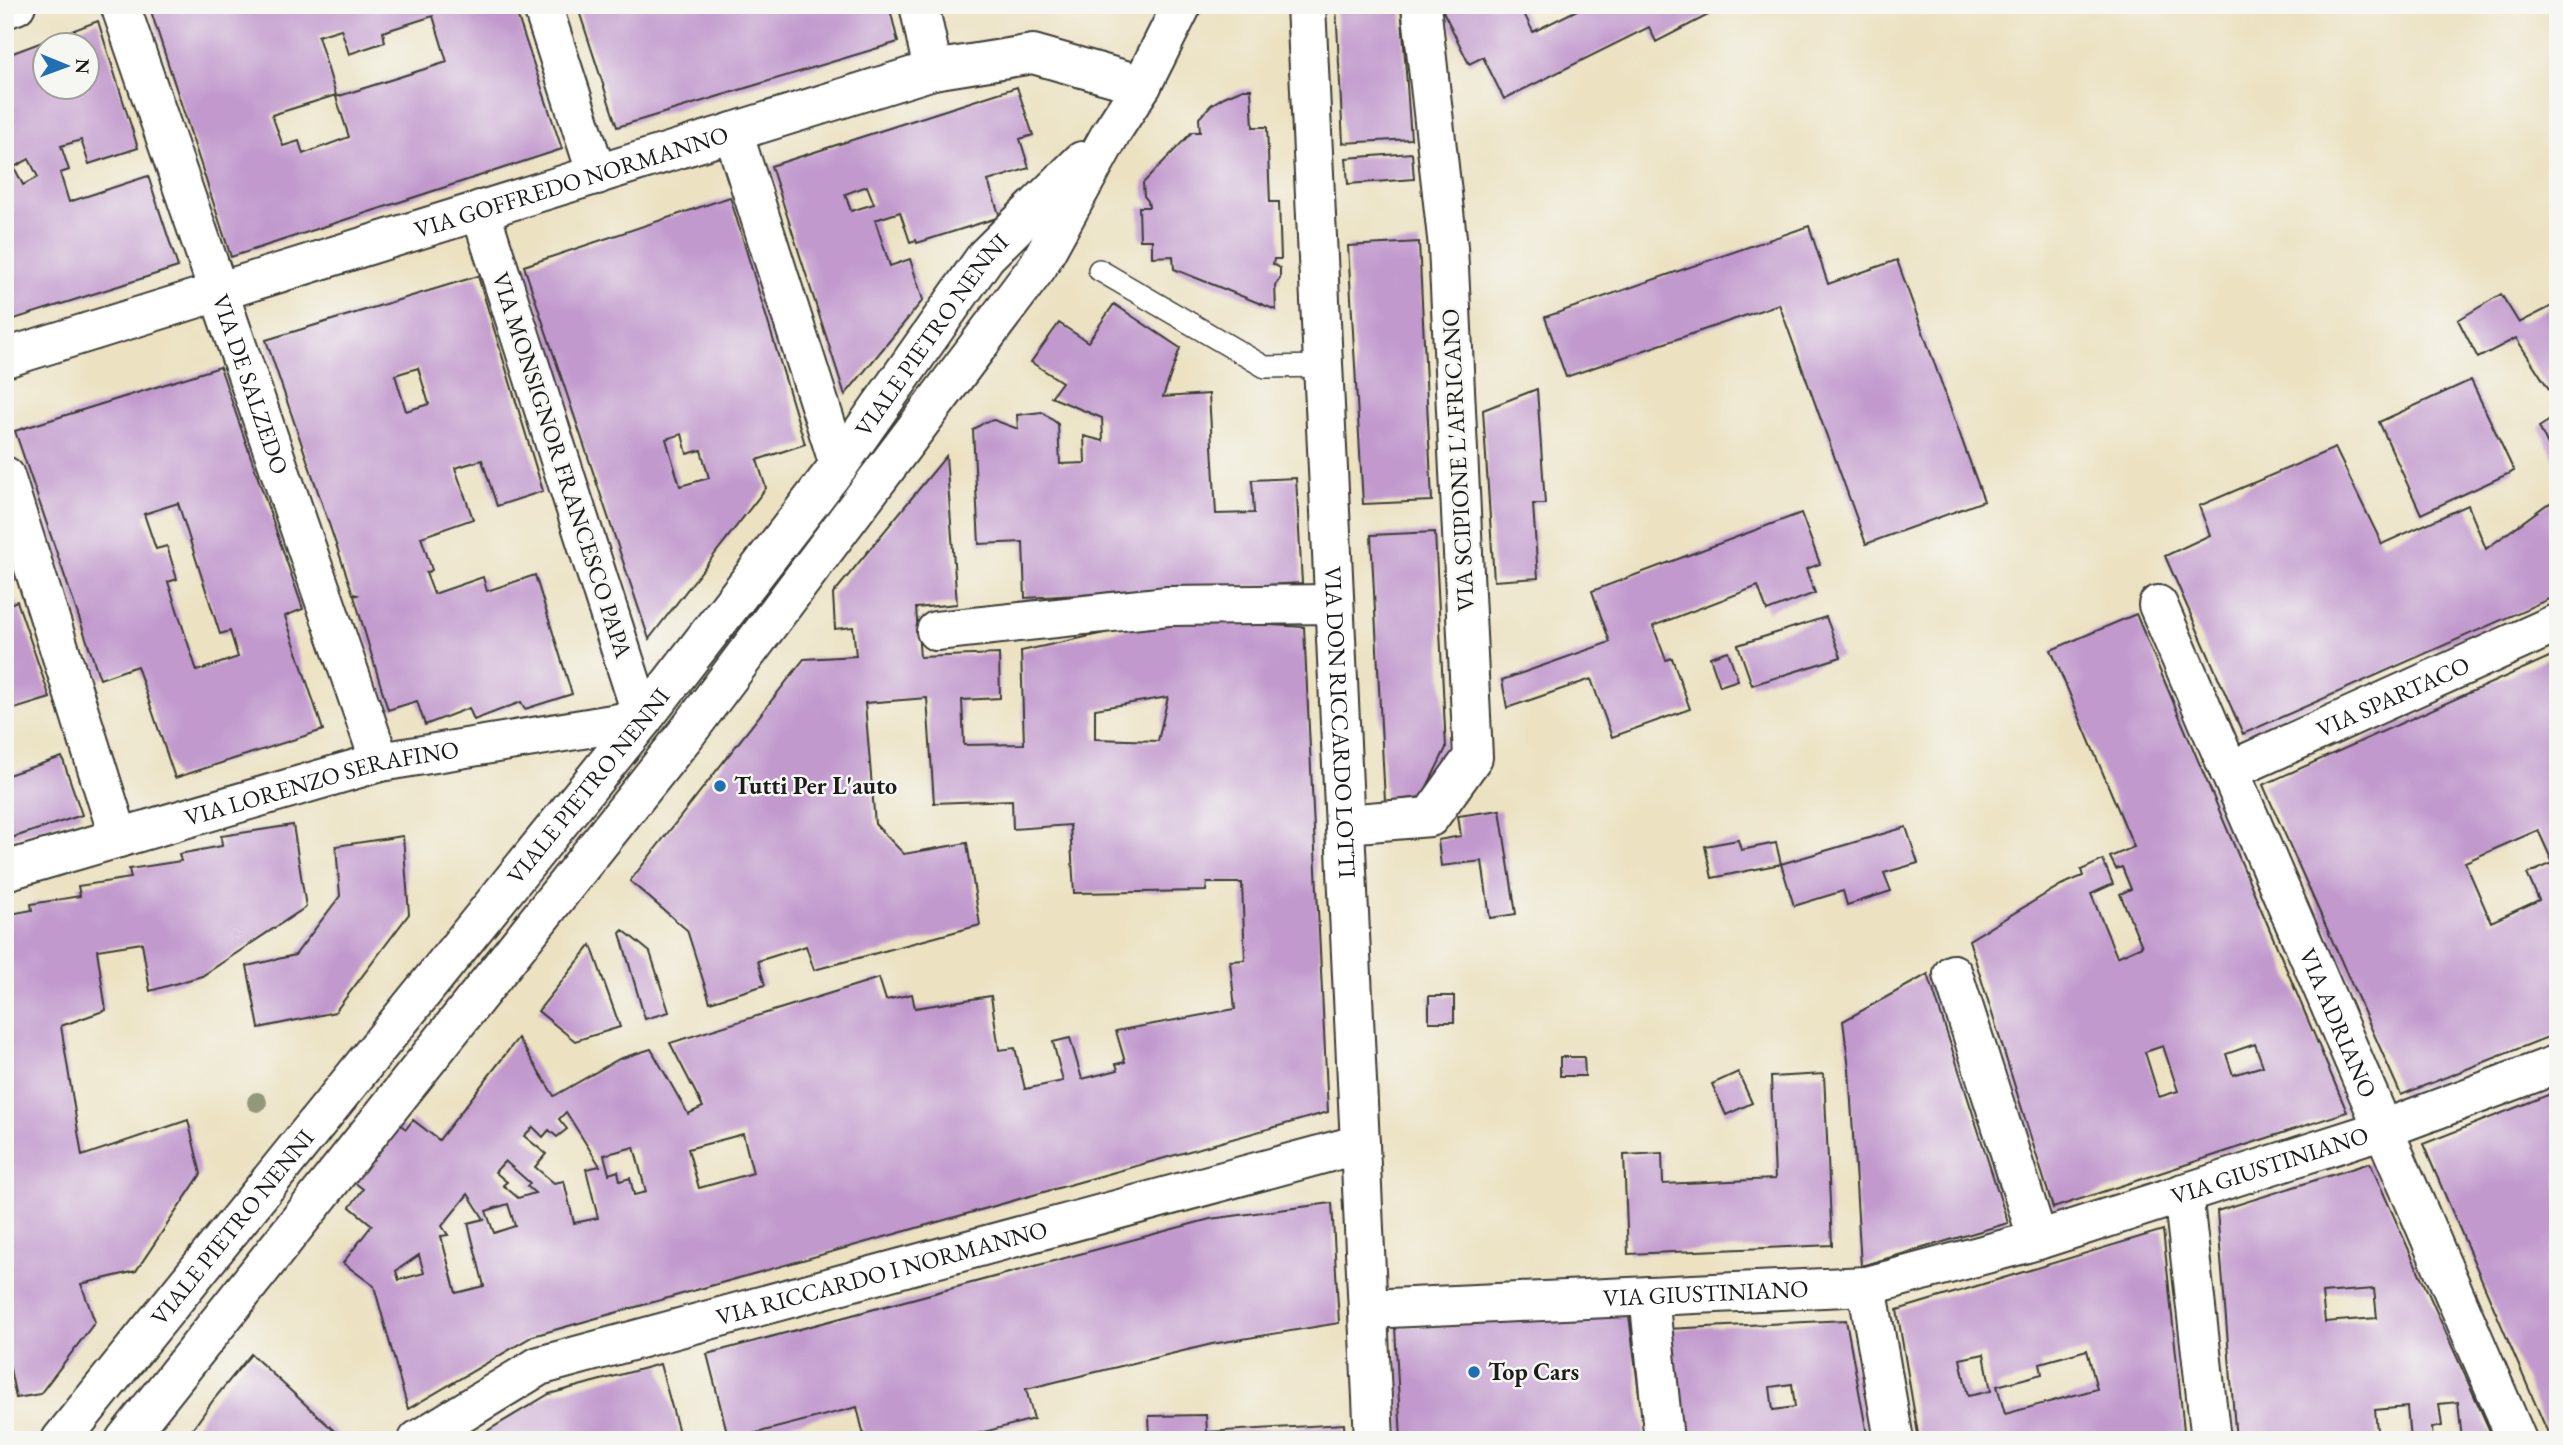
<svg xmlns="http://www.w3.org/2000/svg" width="2563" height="1445" font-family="'EB Garamond',serif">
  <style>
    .building { fill: #c199cd; fill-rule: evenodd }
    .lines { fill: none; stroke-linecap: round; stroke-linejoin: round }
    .service-casing { stroke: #3b3a35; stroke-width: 24 }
    .minor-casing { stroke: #3b3a35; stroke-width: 42 }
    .secondary-casing { stroke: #3b3a35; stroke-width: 42 }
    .service { stroke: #fff; stroke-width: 21 }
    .minor { stroke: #fff; stroke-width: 38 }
    .secondary { stroke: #fff; stroke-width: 38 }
    .tree { fill: #92987a }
    .poi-dot { fill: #1f6fb2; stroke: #f6f6f2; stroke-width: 2.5 }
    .labels { text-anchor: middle; stroke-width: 5; stroke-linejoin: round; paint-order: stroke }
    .street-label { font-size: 24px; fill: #1c1c1c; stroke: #f6f6f2 }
    .poi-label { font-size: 24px; font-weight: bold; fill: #1c1c1c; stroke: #f6f6f2; text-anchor: start }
  </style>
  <rect width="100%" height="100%" fill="#f6f6f2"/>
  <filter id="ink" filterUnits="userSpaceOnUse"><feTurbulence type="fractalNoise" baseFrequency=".0143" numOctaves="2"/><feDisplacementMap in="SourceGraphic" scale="14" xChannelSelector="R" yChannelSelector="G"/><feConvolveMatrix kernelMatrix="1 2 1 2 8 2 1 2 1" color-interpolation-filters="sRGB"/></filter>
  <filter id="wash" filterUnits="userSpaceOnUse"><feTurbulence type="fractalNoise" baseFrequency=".00686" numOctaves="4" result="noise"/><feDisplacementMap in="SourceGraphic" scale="28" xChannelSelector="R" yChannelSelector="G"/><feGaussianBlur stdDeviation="1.57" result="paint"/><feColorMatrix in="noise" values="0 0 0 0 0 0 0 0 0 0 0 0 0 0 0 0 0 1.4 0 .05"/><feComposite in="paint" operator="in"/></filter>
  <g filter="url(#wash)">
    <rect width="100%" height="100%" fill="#ece2c2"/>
    <g id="blocks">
      <!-- building -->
      <path class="building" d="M149,5H514L562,149L231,257ZM433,16L447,62L336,97L349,137L303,154L299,141L283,146L272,115L336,95L318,36L341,29L349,54L385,42L383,32Z
        M577,5H698L699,8L706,5H889L898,42L617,127Z
        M990,5H1020V7L991,10Z
        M1336,5H1401L1411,139L1343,143Z
        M1450,5H1520L1533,32L1587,5H1719L1720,9L1656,42L1649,27L1504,99L1483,57L1469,64L1442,9Z
        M98,21L138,148L89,164L81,140L61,146L69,170L60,173L69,202L148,176L178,267L5,322V56ZM46,46H88V88H46ZM29,159L38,177L23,185L14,167Z
        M1017,87L1033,135L1020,139L1029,168L988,181L1000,217L917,243L916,240L910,242L900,212L875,220L890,266L910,259L923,300L845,395L771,166ZM867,186L874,204L851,211L845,194Z
        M1243,89H1251L1253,127H1267L1270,202H1279L1281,259H1274L1273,264L1280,268V279L1275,285L1276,310L1174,269L1173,256L1152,257V240H1140L1139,207H1149L1148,201L1144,196L1143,183L1192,132H1200L1199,118L1211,105L1224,97Z
        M1412,153L1414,179L1348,184L1346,158Z
        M730,197L805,444L757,460L766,488L649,639L524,266ZM682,434L687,454L701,450L709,478L680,486L666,439Z
        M1809,226L1828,284L1897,260L1984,501L1866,544L1779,304L1566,377L1545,317Z
        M1419,242L1432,501L1363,504L1348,246Z
        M478,276L543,491L497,506L482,460L455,468L473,519L421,537L432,570L426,573L434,594L483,577L487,591L535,575L572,694L525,709L521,702L474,720L469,708L425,725L417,701L388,710L354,596L357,595L353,594L266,340ZM418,368L429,404L406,411L395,375Z
        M2501,294L2519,323L2558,303V403L2516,338L2478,358L2458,320Z
        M1114,304L1180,348L1163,397L1209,394L1216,514L1254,513L1252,480L1296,478L1302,583L1025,598L1023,542L979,544L973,430L985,422L994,420L1018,429L1017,415L1042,412L1058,424L1060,464L1085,463L1084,436L1103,441L1102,418L1051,397L1062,382L1031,362L1059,323L1088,342Z
        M220,367L303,609L285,616L323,730L175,778L137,666L100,679L15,431ZM178,503L220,634L230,631L238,657L197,671L168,582L177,579L167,546L156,549L144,514Z
        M2471,380L2514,471L2421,514L2379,422Z
        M1537,389L1545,504H1533L1538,578L1494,581L1483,410Z
        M2558,415V466L2539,427Z
        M2335,448L2382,544L2468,505L2486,549L2546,505L2558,500V595L2243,734L2165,556L2210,535L2199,506Z
        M946,456L957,604L916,608L920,657L999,654L1000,698L962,700L964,745L1024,744L1021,651L1169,619L1304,627L1328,1112L533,1336L408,1409L374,1286L343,1263L372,1225L350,1207L363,1189L354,1182L399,1124L406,1129L413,1120L439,1140L518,1038L554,1096L619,1059L651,1049L688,1114L703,1107L670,1043L879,978L886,1000L912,994L915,1008L991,996L999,1050L1015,1048L1025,1089L1063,1081L1053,1042L1070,1038L1082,1079L1118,1070L1116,1064L1125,1062L1116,1031L1235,1009L1230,961L1245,960L1242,883H1207L1206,891L1074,893L1070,825L1013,829L1012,800L934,803L927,698L865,703L875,824L904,854L967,843L980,925L814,970L806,946L758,961L765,985L710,1002L687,930L630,881L804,659L856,656L853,627L835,629L833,594ZM1168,697L1158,741L1095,739V709ZM566,1112L600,1166L586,1169L598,1218L574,1223L564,1181L554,1183L535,1167L546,1154L524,1136L533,1127L543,1137L549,1130L557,1137L567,1129L559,1119ZM743,1134L753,1173L699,1188L688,1149ZM634,1147L646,1192L634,1195L630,1178L620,1181L618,1171L609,1174L604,1155ZM505,1161L530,1183L527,1186L535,1193L518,1198L503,1185L507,1182L495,1172ZM468,1194L484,1219L468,1223L484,1286L456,1293L441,1236L448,1235L442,1226ZM508,1204L515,1226L494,1233L486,1211ZM419,1255L424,1273L399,1280L396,1271Z
        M1801,513L1820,564L1806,569L1815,593L1767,611L1758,586L1653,626L1666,660L1672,658L1690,709L1612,737L1591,679L1507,708L1502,680L1610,642L1592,591Z
        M1435,532L1446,748L1422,797L1385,801L1371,535Z
        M6,554L14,580L5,584V555Z
        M5,592L10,604L17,601L50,698L5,712Z
        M2136,614L2347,1112L2053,1208L1969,940L2061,885L2083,876L2081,870L2103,860L2113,884L2091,894L2117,957L2142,946L2120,894L2131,889L2122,867L2116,869L2110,857L2134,847L2051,650ZM2255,1044L2263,1066L2233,1075L2226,1054ZM2163,1046L2178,1091L2159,1097L2145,1052Z
        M1826,617L1841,657L1752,685L1738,645Z
        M1728,651L1738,680L1720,686L1710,657Z
        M2558,653V1033L2401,1095L2263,785ZM2538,830L2553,863L2527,874L2539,900L2491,922L2465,862Z
        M62,757L82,815L5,840V776Z
        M1500,810L1516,914L1490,918L1482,861L1441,866L1438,840L1461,836L1458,816Z
        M293,825L306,907L202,976L150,991L142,943L97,950L106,1010L61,1026L82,1156L188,1120L201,1174L136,1271L81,1284L95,1322L40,1394L16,1398L5,1345V915L32,910L31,904L80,896L78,886L131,878L129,869L181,861L179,854L222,846L221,836Z
        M1906,827L1918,863L1884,873L1891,891L1847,905L1843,891L1794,906L1781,864Z
        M403,836L409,914L335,1012L259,1028L247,966L295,955L340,896L336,846Z
        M1738,840L1741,850L1776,843L1781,864L1712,878L1705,846Z
        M623,930L650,952L669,1012L645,1019L620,933Z
        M591,945L620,1027L575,1041L538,1011Z
        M1928,974L2008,1223L1861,1266L1849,1069L1843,1021Z
        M1429,996H1454V1022H1429Z
        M1560,1057H1584L1585,1076H1560Z
        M1738,1072L1752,1103L1726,1115L1712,1084Z
        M1824,1074L1832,1245L1628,1254L1624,1155L1662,1153L1663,1184L1775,1179L1771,1077Z
        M2558,1091V1440H2551L2423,1144Z
        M2370,1163L2494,1440H2462L2458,1402L2439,1404L2442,1426L2432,1428L2433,1440H2410L2407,1407L2375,1410L2378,1440H2236L2217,1211ZM2374,1289L2377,1318L2325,1322L2322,1293Z
        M1332,1203L1339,1323L1212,1344L1026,1389L1034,1419L953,1440H865L857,1407L729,1440L707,1354L1210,1219Z
        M2163,1230L2185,1440H1919L1897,1310ZM2087,1350L2097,1389L2005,1414L1997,1386L2042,1374L2040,1363ZM1984,1354L1991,1391L1968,1396L1960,1359Z
        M1629,1315L1645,1440H1401L1395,1327Z
        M1846,1320L1868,1440H1680L1667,1329ZM1792,1384L1795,1407L1773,1410L1770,1387Z
        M251,1354L344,1440H185L214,1399Z
        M660,1364L681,1440H472L549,1394Z
        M1206,1415L1207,1432L1344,1424L1345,1440H1150L1149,1416Z"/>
    </g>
  </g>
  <g filter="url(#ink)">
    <use href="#blocks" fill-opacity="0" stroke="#3b3a35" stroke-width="2"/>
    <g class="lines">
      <!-- service casing -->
      <g class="service-casing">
        <path id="service" d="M1099,270L1265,367L1323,366"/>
      </g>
      <!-- minor casing -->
      <g class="minor-casing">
        <g id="minor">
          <path id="s1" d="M120,5L380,762"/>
          <path d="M542,5L597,175"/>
          <path d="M919,5L933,70"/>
          <path id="s2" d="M1306,5L1374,1440"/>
          <path d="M5,9L16,5"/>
          <path d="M733,132L839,465"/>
          <path id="s3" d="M5,358L933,70L1033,54L1142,85"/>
          <path d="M5,476L119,838"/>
          <path id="s4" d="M2158,605L2517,1440"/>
          <path d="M936,631L1168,606L1334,604"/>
          <path id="s5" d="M2229,771L2558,623"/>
          <path d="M1345,824L1430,817L1473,757L1448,247L1421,5"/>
          <path id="s6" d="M5,871L380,762L643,719L480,210"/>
          <path d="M1953,974L2038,1240"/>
          <path d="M2183,1193L2211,1440"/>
          <path d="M1867,1286L1894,1440"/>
          <path d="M1649,1296L1664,1440"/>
          <path id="s7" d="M1368,1309L1867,1286L2038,1240L2384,1129L2558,1064"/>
          <path id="s8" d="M418,1440L539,1366L1360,1144"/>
        </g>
      </g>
      <!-- secondary casing -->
      <g class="secondary-casing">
        <g id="secondary">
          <path id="s9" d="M61,1440L643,719L839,465L986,256L1082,161"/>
          <path d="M125,1440L686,734L1038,266L1111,133L1142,85L1182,5"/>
        </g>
      </g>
      <!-- service -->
      <use href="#service" class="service"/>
      <!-- minor -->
      <use href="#minor" class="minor"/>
      <!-- secondary -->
      <use href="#secondary" class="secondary"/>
    </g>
    <!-- trees -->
    <circle class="tree" cx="257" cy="1102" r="10"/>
  </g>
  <!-- markers -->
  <g class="poi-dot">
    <circle cx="720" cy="786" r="7"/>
    <circle cx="1474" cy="1372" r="7"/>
  </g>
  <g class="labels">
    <!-- street labels -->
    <g class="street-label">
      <text dy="8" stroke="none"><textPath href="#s3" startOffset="593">VIA GOFFREDO NORMANNO</textPath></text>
      <text dy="8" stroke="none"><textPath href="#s9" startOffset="1407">VIALE PIETRO NENNI</textPath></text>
      <text dy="8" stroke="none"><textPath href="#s1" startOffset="401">VIA DE SALZEDO</textPath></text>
      <text transform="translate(1458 460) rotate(-93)" y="8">VIA SCIPIONE L'AFRICANO</text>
      <text transform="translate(562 465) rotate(72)" y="8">VIA MONSIGNOR FRANCESCO PAPA</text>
      <text dy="8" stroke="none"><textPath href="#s5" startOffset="180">VIA SPARTACO</textPath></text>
      <text dy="8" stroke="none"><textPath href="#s2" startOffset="718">VIA DON RICCARDO LOTTI</textPath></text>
      <text dy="8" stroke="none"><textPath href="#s6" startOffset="329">VIA LORENZO SERAFINO</textPath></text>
      <text dy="8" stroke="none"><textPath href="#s9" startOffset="840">VIALE PIETRO NENNI</textPath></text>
      <text dy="8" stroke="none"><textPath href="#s4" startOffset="455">VIA ADRIANO</textPath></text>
      <text dy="8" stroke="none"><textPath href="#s7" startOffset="920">VIA GIUSTINIANO</textPath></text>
      <text dy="8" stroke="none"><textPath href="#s9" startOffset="273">VIALE PIETRO NENNI</textPath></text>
      <text dy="8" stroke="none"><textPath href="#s8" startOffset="497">VIA RICCARDO I NORMANNO</textPath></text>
      <text dy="8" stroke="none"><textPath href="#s7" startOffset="338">VIA GIUSTINIANO</textPath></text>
    </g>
    <!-- poi labels -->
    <g class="poi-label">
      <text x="734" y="794">Tutti Per L'auto</text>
      <text x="1488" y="1380">Top Cars</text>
    </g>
  </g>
  <!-- margin -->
  <rect width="2563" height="1445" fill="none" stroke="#f6f6f2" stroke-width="28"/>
  <!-- north arrow -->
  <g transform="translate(66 66) rotate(91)"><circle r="33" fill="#f6f6f2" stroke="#9f9f9c" stroke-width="2"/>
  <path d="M0-5L12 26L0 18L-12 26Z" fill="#1f6fb2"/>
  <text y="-10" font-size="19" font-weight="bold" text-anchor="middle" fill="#1c1c1c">N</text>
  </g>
</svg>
